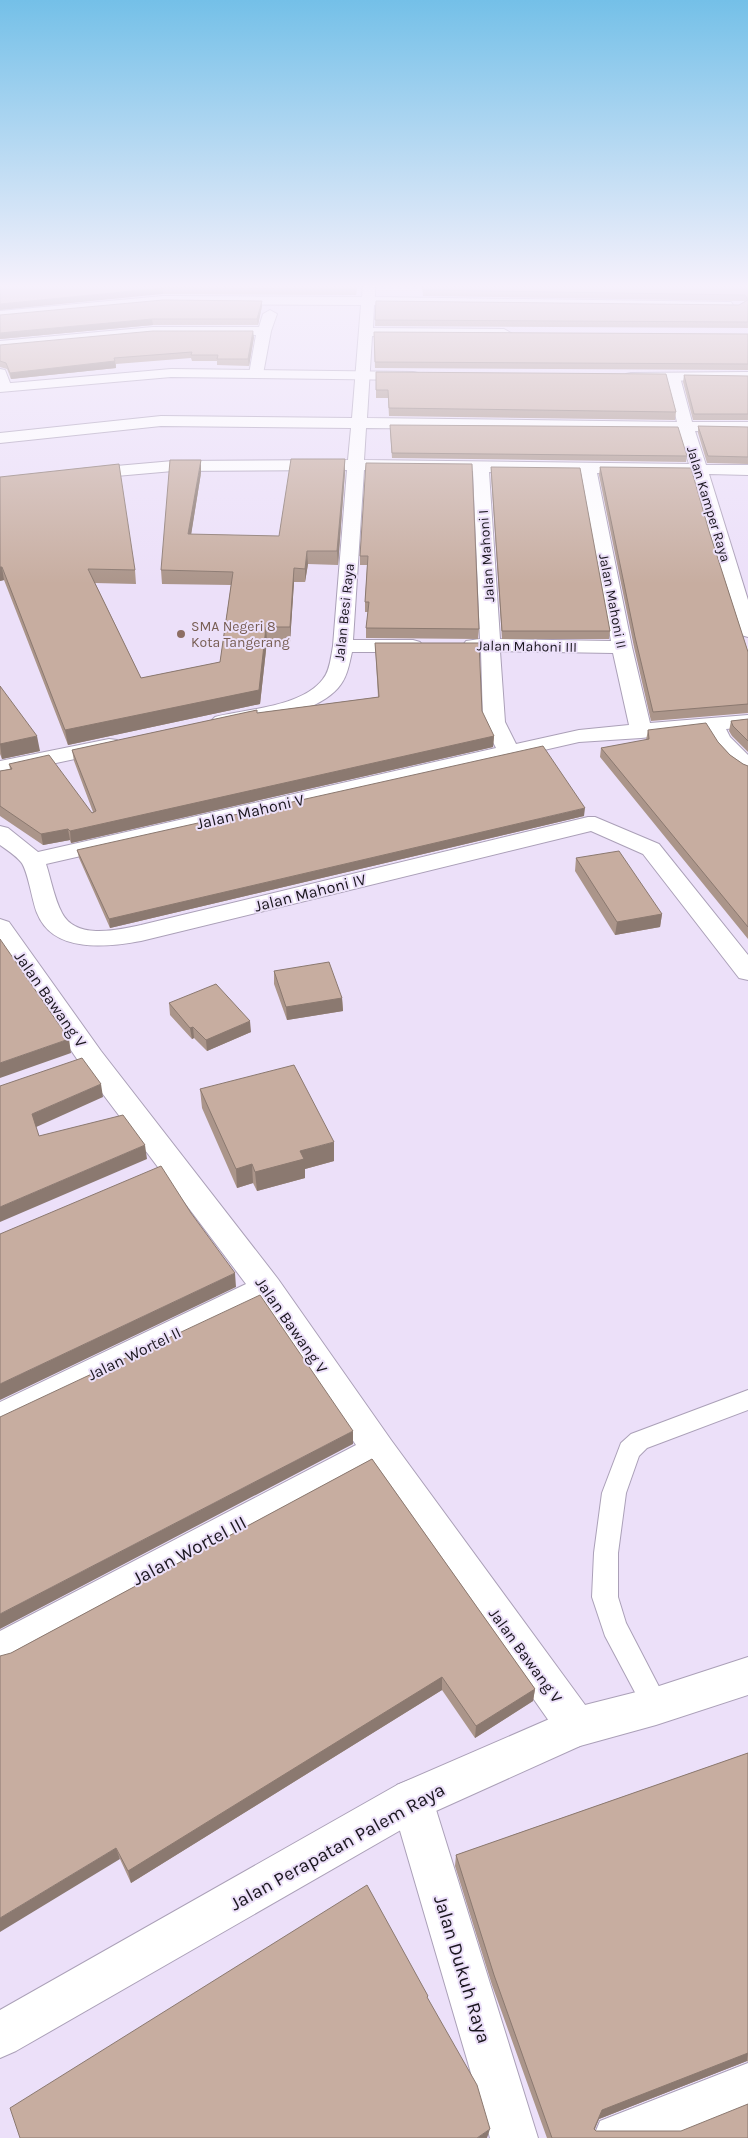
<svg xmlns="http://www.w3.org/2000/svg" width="748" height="2138" font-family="Karla,sans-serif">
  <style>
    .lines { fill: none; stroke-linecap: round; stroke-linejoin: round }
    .service-casing { stroke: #aba0b8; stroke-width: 2 }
    .minor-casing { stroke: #aba0b8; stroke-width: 2 }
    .tertiary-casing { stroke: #aba0b8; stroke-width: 2 }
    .service { fill: #fff; fill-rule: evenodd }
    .minor { fill: #fff; fill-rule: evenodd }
    .tertiary { fill: #fff; fill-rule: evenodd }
    .wall { fill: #ab958a }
    .shaded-wall { fill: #8b7970 }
    .building { fill: #c7ada0; stroke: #8b7970 }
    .education-dot { fill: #8d6e63; stroke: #ece0f9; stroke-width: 2 }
    .labels { text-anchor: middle; stroke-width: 4; stroke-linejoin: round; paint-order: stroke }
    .far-street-label { font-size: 14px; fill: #1a161e; stroke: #ece0f9 }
    .far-education-label { font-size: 14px; fill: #785e54; stroke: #ece0f9; text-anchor: start }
    .street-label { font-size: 16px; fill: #1a161e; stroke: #ece0f9 }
    .near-street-label { font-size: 19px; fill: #1a161e; stroke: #ece0f9 }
  </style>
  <rect width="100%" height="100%" fill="#ece0f9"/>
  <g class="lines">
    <!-- service casing -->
    <g class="service-casing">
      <path id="service" d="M748,1390V1410L647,1448L639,1456L626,1493L618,1553V1597L626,1623L669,1706L665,1715L656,1719L647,1715L605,1636L592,1597L594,1553L602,1493L621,1443L631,1434Z"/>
    </g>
    <!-- minor casing -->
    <g class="minor-casing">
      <path id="minor" d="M363,284H375V297L731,302L733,305L726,309L374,305L373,328L504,329L511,333L504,337L372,336L367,418L677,422L666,377L668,374H678L680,377L692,422H748V432L695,431L706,465H748V475L709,474L748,600V637L741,635L738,631L692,474L597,473L632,647L650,723L748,715V727L726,729L730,737L748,755V775C733,771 712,745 706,731L641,738L579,742L46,864C51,879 54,898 62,913C76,940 117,930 141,925L588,817H595L659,844L748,955V980L739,978L643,854L591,831L141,941C108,947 53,954 37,913C32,901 28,870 21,862C15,855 7,850 0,845V826L8,828L38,852L496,748L483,722L481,651L466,649L463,645L466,641L480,639L473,471L364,470L353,640H413L420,642L423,646L420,650L413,652H352C349,665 347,678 338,688C313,716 257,720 222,727L215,725L211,721L215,717C246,709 302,707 323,679C330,671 331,656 333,646L347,470L173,471L82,479L76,477L74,474L76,471L82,469L173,461L348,460L351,428L161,426L0,443V433L161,416L352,418L361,305L163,304L0,319V311L163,296L362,297ZM366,428L679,431L689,464L364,460ZM489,472L581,473L611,641L500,639ZM500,651L613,653L629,725L579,730L516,744L505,722Z
        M270,310L277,314L271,331L263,374L261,377H251L249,374L256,335H153L0,349V341L153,327H259L263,314Z
        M0,369L5,370L12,388L10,391H0Z
        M109,739L117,740L120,745L117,750L0,775V761Z
        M0,919L9,922L101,1051L278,1279L391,1440L591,1713L597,1727L591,1741L577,1747L563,1741L373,1470L14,1664L0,1669V1631L356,1445L261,1305L0,1432V1402L246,1284L81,1065L0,945Z
        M412,1779L427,1785L433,1800L538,2138H490L391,1800L397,1785Z
        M748,2063V2109L676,2138H593L600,2121Z"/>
    </g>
    <!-- tertiary casing -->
    <g class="tertiary-casing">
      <path id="tertiary" d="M171,369L413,372L418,373L420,376L418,379L413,380L171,377L0,392V384Z
        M748,372V380L631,381L626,380L624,377L626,374L631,373Z
        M748,1657V1695L656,1725L580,1746L427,1815L16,2051L0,2058V2010L397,1785L577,1707L656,1687Z"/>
    </g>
    <!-- service -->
    <use href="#service" class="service"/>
    <!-- minor -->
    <use href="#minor" class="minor"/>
    <!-- tertiary -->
    <use href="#tertiary" class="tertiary"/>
  </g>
  <!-- wall -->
  <path class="wall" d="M0,284H358L356,295L163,294Z
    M422,284H748V328L375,326L376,301L739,305L745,301L423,296Z
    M262,306L258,325H153L0,339V315Z
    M374,332L748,334V370L375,368Z
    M254,337L249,366L217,365V361H192L191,358L116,364V368L11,379L7,369L0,367V345Z
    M376,372L676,412L675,420L389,416L388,398H376Z
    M684,375L748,376V420H693L683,382Z
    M698,426L748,427V464L707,463L698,433Z
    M390,430L687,456L686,462L392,458Z
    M345,459V472L338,565L308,564L305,582H294L290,642L267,641L260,704L68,745L4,580L0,581V477L135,570L136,584L95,583L141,678L220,662L231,585L162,584L161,570L201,473L191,534L279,536Z
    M366,463L479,629L478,639L366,638V628L368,612H365V602L367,565H360V556Z
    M491,467L610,631L609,639H502L491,474Z
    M600,467L709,531L748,652V713L651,721L634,647L599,475Z
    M375,643L494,736L493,747L71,843L70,840L43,845L0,816V771L10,769L9,764L92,813L93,812L74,761L72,750L257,710V713L378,697Z
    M0,686L40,751L2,759L0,754Z
    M748,719V752L732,736L729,731L731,721Z
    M648,730L718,742L730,755L743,764L748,766V939L600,757L601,748L646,740Z
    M584,816L110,928L79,858L77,850Z
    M576,858L662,914L660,927L615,935L575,871Z
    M274,971L342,998L343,1011L287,1020L274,984Z
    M169,1003L251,1032L207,1051L194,1038L192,1039L170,1015Z
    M200,1089L334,1161L305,1169V1178L257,1191L253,1183L237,1188L202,1108Z
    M372,1459L535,1689L533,1701L475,1738L442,1690L131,1883L120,1859L11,1653Z
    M748,1753V2062L747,2061L599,2119L595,2129L596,2131L748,2138H547L492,1985L455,1866L456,1855Z"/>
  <!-- shaded-wall -->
  <path class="shaded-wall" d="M163,288V294L0,310V304Z
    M262,301V306L258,325L257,319Z
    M152,319L153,325L0,339V333Z
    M253,331L254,337L249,366L248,359Z
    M115,361L116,368L11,379L10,373Z
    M345,459V472L338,565L337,551Z
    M201,460V473L189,548L188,534Z
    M307,551L308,564L305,582V569Z
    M0,567H2L4,580L0,581Z
    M294,568V582L290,642V627Z
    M266,627L267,641L260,704L68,745L65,730L259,690Z
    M37,736L40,751L2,759L0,744Z
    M494,736L493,747L71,843L70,831Z
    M585,808L584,816L110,928L109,919Z
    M68,829L70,840L43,845L41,834Z
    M662,914L660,927L615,935L617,922Z
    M342,998L343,1011L287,1020L286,1007Z
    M250,1021L251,1032L207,1051L206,1040Z
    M193,1027L194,1038L192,1039L190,1028Z
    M69,1039L71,1053L0,1078V1063Z
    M101,1084L103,1097L34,1128L32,1114Z
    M334,1142V1161L305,1169V1178L257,1191L255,1172L300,1151Z
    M145,1145L147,1159L0,1222V1207Z
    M252,1164L253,1183L237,1188L236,1169Z
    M235,1273L236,1287L0,1400V1384Z
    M353,1431V1444L0,1629V1614Z
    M442,1677V1690L131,1883L128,1871Z
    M535,1689L533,1701L475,1738L476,1726Z
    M116,1848L120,1859L0,1932V1918Z
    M748,2053L747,2061L599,2119L591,2137L602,2110Z
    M490,2129L487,2138H477Z"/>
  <!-- building -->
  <path class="building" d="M0,284H357L356,289L163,288L0,304Z
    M422,284H748V322L375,320L376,301L739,305L748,300L745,295L423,290Z
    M163,300L262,301L257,319H152L0,333V315Z
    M153,331H253L248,359H217L218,355H191L192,352L114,358L115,361L10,373L6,363L0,361V345Z
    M374,332L748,334V364L375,362Z
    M376,372L666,374L676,412L389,408L388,390H376Z
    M684,375L748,376V414H694Z
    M390,425L678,427L687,456L392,453Z
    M698,426L748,427V457L708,456Z
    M291,459H345L337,551H307L305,569L294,568L290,627H266L259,690L65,730L2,567H0V477L119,464L135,570L88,569L141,678L220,662L233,572L161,570L170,460H201L188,534L279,536Z
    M366,463L472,464L479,629L366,628L369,602H365L368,556H360Z
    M491,467L580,468L610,631H502Z
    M600,467L691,468L709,531L748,652V704L653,712L635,637Z
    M375,643H479L482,711L494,736L70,831L68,829L41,834L0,806V771L12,769L9,764L49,755L92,813L96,811L72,750L257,710V713L379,697Z
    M0,686L37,736L0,744Z
    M748,719V741L733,726L731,721Z
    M706,723L718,742L730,755L743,764L748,766V927L601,748L649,739L648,730Z
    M543,746L585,808L109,919L77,850Z
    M619,851L662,914L617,922L576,858Z
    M0,939L69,1039L0,1063Z
    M329,962L342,998L286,1007L274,971Z
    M216,984L250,1021L206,1040L193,1027L190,1028L169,1003Z
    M82,1058L101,1084L32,1114L39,1136L123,1115L145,1145L0,1207V1086Z
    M294,1065L334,1142L300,1151L304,1159L255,1172L252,1164L236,1169L200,1089Z
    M161,1166L191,1213L235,1273L0,1384V1234Z
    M260,1295L353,1431L0,1614V1417Z
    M372,1459L535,1689L476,1726L442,1677L128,1871L116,1848L0,1918V1656L11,1653Z
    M748,1753V2053L602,2110L594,2129L596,2131H681L748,2104V2138H552L494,1975L456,1855Z
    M367,1885L428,1996L427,1997L477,2085L490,2129L477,2138H20L10,2108Z"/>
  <!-- sky -->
  <linearGradient id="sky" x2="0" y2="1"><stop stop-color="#74c0e8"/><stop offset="0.49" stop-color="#f6f1fc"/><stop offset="1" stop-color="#f6f1fc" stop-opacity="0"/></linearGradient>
  <rect width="748" height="584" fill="url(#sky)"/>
  <!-- markers -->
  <circle class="education-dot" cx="181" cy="634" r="5"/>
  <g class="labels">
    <!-- far-street labels -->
    <g class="far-street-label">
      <text transform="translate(709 504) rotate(73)" y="5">Jalan Kamper Raya</text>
      <text transform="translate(486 556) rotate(-94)" y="5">Jalan Mahoni I</text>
      <text transform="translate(613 601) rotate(79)" y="5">Jalan Mahoni II</text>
      <text transform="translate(344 612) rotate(-84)" y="5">Jalan Besi Raya</text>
      <text transform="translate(527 646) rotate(1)" y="5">Jalan Mahoni III</text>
    </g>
    <!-- far-education labels -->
    <g class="far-education-label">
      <text x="191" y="631">SMA Negeri 8<tspan x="191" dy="16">Kota Tangerang</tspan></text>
    </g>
    <!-- street labels -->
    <g class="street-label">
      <text transform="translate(250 811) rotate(-13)" y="6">Jalan Mahoni V</text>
      <text transform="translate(310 892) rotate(-14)" y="6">Jalan Mahoni IV</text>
      <text transform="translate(51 999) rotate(55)" y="6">Jalan Bawang V</text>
      <text transform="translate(292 1325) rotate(55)" y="6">Jalan Bawang V</text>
      <text transform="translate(134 1353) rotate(-26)" y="6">Jalan Wortel II</text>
      <text transform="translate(526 1655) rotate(54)" y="6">Jalan Bawang V</text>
    </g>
    <!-- near-street labels -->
    <g class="near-street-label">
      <text transform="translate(189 1550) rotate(-28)" y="7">Jalan Wortel III</text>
      <text transform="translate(337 1846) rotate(-29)" y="7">Jalan Perapatan Palem Raya</text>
      <text transform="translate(463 1969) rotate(73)" y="7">Jalan Dukuh Raya</text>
    </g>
  </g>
</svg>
